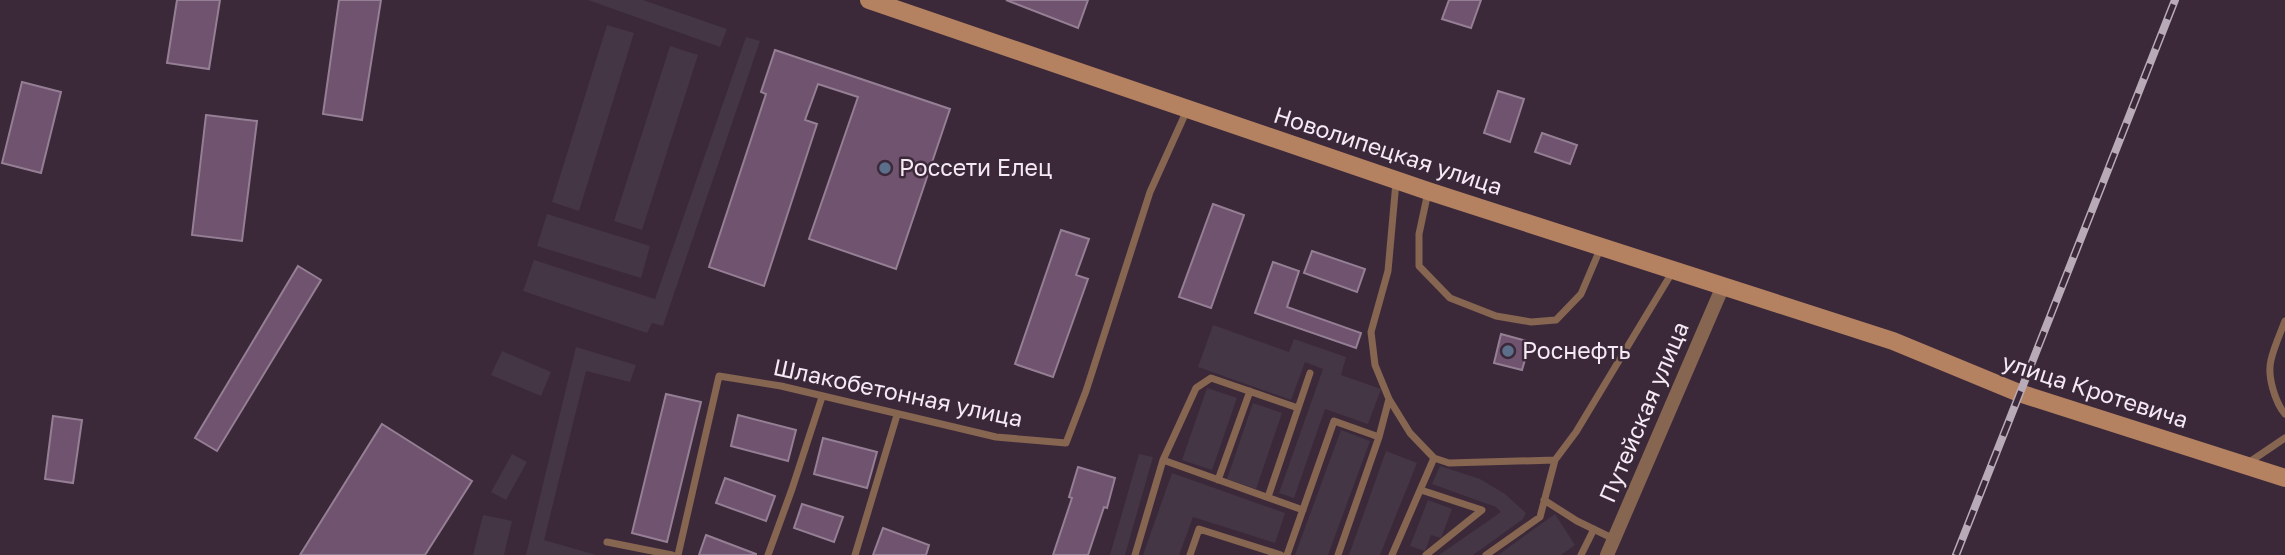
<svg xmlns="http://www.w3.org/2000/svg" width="2285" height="555" font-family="'Golos Text',sans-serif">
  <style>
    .industrial { fill: #443644 }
    .building { fill: #70536f; stroke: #957f94; stroke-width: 2 }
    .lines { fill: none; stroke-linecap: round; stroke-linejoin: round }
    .lane { stroke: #866551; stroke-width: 7 }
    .street { stroke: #866551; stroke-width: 14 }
    .secondary { stroke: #b58261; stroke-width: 18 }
    .rail-casing { stroke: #b8aab7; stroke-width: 8 }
    .rail { stroke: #3b293a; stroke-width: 5; stroke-dasharray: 16; stroke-linecap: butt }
    .service-dot { fill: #5c6f8a; stroke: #3b293a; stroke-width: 2.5 }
    .labels { text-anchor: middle; stroke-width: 5; stroke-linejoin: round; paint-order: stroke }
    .street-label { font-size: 23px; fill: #f5e9f4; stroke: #3b293a }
    .poi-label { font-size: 23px; fill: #f5e9f4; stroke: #3b293a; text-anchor: start }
  </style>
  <rect width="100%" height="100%" fill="#3b293a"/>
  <!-- industrial -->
  <path class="industrial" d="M588,0H643L727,29L720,47Z
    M607,25L634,33L579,211L552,202Z
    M746,37L760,41L663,326L652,323L647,333L523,291L534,260L655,299Z
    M670,46L698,55L642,230L614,221Z
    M547,214L650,246L641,278L537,246Z
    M1213,325L1289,352L1294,339L1346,357L1341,375L1381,389L1368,424L1325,409L1294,498L1279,493L1323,369L1305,362L1291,400L1198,367Z
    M576,347L636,365L630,382L586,371L544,540L596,555H526Z
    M502,351L551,372L541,396L491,375Z
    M1207,388L1237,398L1212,470L1182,460Z
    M1253,403L1282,413L1256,489L1227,479Z
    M1341,430L1370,441L1328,555H1295Z
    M1386,451L1417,463L1380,555H1349Z
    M512,454L527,462L506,500L491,492Z
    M1139,454L1153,457L1125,555H1110Z
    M1440,466L1480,479L1505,494L1526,513L1523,519L1473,555H1439L1501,512L1496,507L1432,484Z
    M1172,473L1285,513L1275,543L1193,517L1179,555H1143Z
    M1428,500L1452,509L1441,538L1431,535L1425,551L1410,546Z
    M1555,514L1575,545L1561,555H1498Z
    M483,515L512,521L504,555H473Z"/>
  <!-- building -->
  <path class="building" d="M177,0H220L209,69L167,63Z
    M339,0H381L362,120L323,114Z
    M1006,0H1088L1078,28Z
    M1449,0H1481L1471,28L1442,19Z
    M775,50L950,109L896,269L809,239L858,97L818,84L805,120L817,124L764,286L709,267L766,94L761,92Z
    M22,82L61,92L41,173L2,163Z
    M1498,91L1524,99L1510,142L1484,133Z
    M206,115L257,121L242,241L192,235Z
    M1542,133L1577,145L1570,164L1535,152Z
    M1213,204L1244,215L1211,308L1179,297Z
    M1061,230L1089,239L1076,275L1088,279L1053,377L1015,364Z
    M1312,251L1365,269L1357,292L1304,273Z
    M1273,262L1299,271L1287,307L1361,333L1356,348L1255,313Z
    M298,266L321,280L217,451L195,438Z
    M1501,334L1530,342L1522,370L1494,363Z
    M666,394L701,402L667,542L632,533Z
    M738,415L796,430L788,461L731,446Z
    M53,416L82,420L73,483L45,479Z
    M382,424L472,481L425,555H300Z
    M823,438L877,452L867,488L814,474Z
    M1078,467L1115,478L1107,508L1104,507L1088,555H1053L1072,498L1069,497Z
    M725,478L775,496L766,521L716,503Z
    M802,504L843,517L834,542L794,528Z
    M883,528L929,545L926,555H873Z
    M706,535L756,554V555H699Z"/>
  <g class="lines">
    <!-- lane -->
    <path class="lane" d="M1396,182L1388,271L1371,332L1375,365L1389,399L1410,433L1434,458L1449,463L1555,460
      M1428,192L1419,234V266L1450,298L1496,316L1531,322L1556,320L1581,294L1601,247
      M2285,321C2280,334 2274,347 2271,360C2267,376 2275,402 2285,414
      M1163,460L1303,510
      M2248,463L2285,438
      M1218,480L1250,391
      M1421,490L1482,510L1426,555
      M1268,497L1310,373
      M1544,500L1577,521L1614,539
      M607,542L672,555
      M678,555L719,376L781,386L996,437L1066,443L1086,391L1150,192L1187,110
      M768,555L792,489L822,397
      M855,555L897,415
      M1135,555L1163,460L1196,388L1211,378L1298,408
      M1190,555L1199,529L1281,555
      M1287,555L1334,421L1379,437
      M1338,555L1379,437L1389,399
      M1392,555L1434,458
      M1486,555L1540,517L1555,460L1576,432L1673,271
      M1581,555L1594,529"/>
    <!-- street -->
    <path class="street" d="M1607,555L1723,286"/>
    <!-- secondary -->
    <path class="secondary" d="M869,0L1428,191L1893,341L2019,393L2285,478"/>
    <!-- rail casing -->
    <g class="rail-casing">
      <path id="rail" d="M1956,555L2175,0"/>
    </g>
    <!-- rail -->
    <use href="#rail" class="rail"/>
  </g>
  <!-- markers -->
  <g class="service-dot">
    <circle cx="885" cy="168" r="7"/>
    <circle cx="1508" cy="351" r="7"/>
  </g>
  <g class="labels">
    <!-- street labels -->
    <g class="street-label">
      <text transform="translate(1388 151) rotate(18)" y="8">Новолипецкая улица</text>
      <text transform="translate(2095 391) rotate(18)" y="8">улица Кротевича</text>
      <text transform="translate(898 393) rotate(12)" y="8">Шлакобетонная улица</text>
      <text transform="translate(1644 412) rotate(-67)" y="8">Путейская улица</text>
    </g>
    <!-- poi labels -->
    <g class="poi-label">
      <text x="899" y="176">Россети Елец</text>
      <text x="1522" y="359">Роснефть</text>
    </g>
  </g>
</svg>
